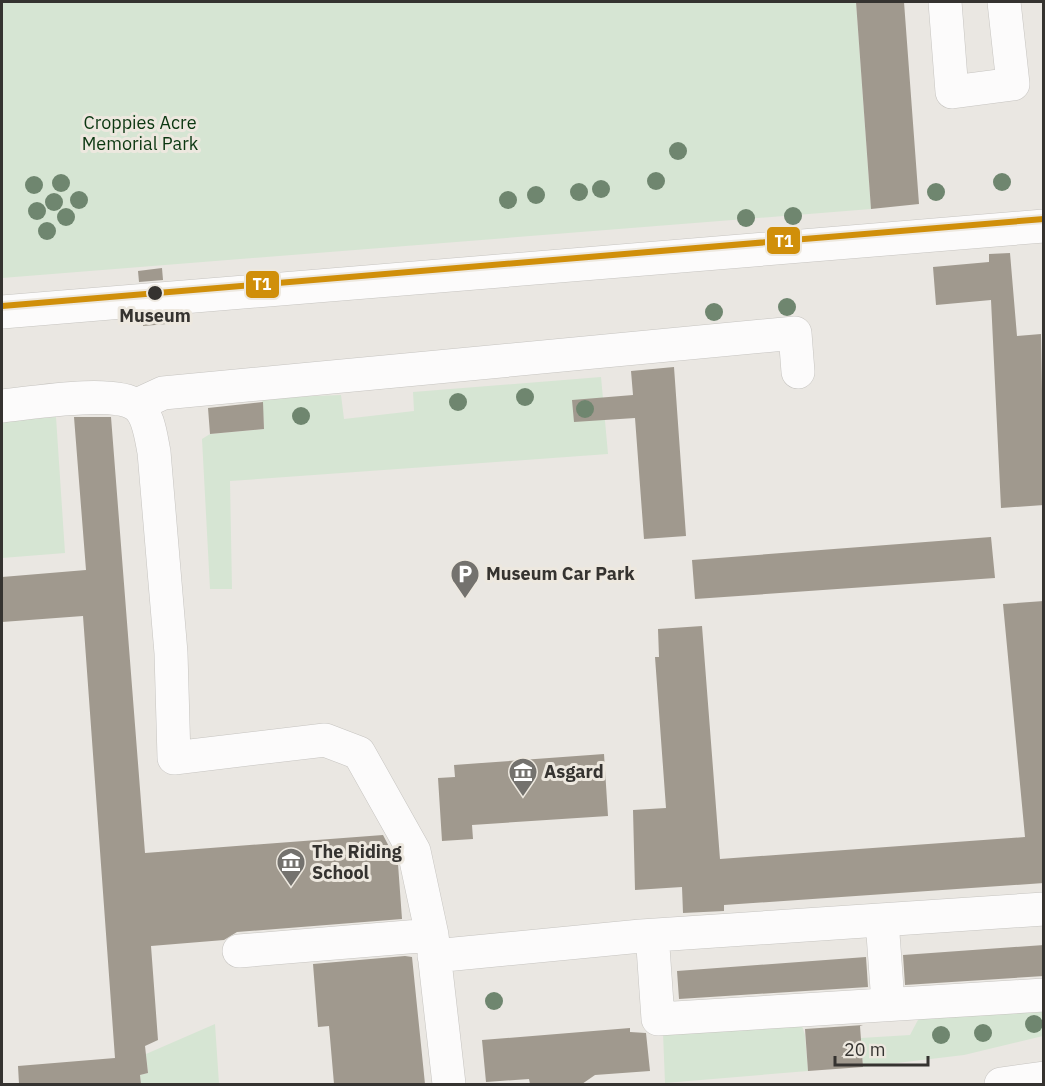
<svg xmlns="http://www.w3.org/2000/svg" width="1045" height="1086" font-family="'IBM Plex Sans',sans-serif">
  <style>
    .green { fill: #d6e5d3 }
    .building { fill: #a0998e }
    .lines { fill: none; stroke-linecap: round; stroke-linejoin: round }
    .minor-casing { stroke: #c6c4c0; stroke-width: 34 }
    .minor { stroke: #fcfbfb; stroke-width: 33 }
    .tram-1-casing { stroke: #ede8df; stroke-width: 10 }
    .tram-1 { stroke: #d08f0a; stroke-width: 6 }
    .tree { fill: #6f866f }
    .stop-dot { fill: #353330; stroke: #ede8df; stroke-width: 2 }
    .labels { text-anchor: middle; stroke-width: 6; stroke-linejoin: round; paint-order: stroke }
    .park-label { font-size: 18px; fill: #0b3711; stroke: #ede8df }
    .stop-label { font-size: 18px; font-weight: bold; fill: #353330; stroke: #ede8df }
    .poi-label { font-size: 18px; font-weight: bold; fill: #353330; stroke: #ede8df; text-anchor: start }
    .line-badge { stroke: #ede8df; stroke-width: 2 }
    .badge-label { font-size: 16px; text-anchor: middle; font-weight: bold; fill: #fff }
  </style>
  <rect width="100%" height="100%" fill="#eae7e2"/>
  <!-- green -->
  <path class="green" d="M2,2H856L871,209L2,278Z
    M601,377L608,454L230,481L232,589H210L202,439L210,434L264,429L262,398L341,395L344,419L414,411L413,392Z
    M56,417L65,553L2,558V421Z
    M1043,1012V1036L964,1055L863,1067L861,1038L910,1035L919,1018Z
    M801,1023L805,1035L808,1071L665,1083L663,1033Z
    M215,1024L219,1084H141L140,1075L148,1073L146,1054Z"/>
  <!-- building -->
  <path class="building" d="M856,2H904L919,204L871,209Z
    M1010,253L1017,336L1041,334L1044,505L1001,508L991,300L936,305L933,267L989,262V254Z
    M162,268L163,280L139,282L138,271Z
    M166,317L167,324L143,326V319Z
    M674,367L686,536L644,539L635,418L574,422L572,400L633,395L631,371Z
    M263,402L264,429L210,434L208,408Z
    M74,417H111L145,853L383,835L398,864L402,919L237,932L224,940L151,946L158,1040L145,1046L148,1073L140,1075L141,1084H19L18,1066L115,1058L83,616L2,622V577L86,570Z
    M991,537L995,578L695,599L692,560Z
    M1044,601V883L724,905V911L683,913L682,887L635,890L633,810L666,808L655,657H659L658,629L702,626L720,859L1025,837L1003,604Z
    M604,754L608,816L472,825L473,839L442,841L438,778L455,777L454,765Z
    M1044,945V976L905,985L903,955Z
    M405,956L412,957L425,1084H334L329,1026L318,1027L313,964Z
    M866,957L868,987L679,999L677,971Z
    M863,1025L860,1026L863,1067L808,1071L805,1029Z
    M630,1028V1032L646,1033L650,1071L595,1075L582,1084H530L529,1079L486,1082L482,1040Z"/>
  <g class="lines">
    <!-- minor casing -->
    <g class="minor-casing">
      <path id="minor" d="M945,2L952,92L1013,84L1004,2
        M2,312L1044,226
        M137,405L163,393L795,333L798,372
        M2,406C31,403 113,389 136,405C149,414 151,438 154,452L171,653L174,758L325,740L359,753L414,851L432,935L449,1084
        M882,920L888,1003
        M657,935L653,947L658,1019L1044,995
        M239,951L432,935
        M434,956L641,936L1044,909
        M1001,1084L1044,1078"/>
    </g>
    <!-- minor -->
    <use href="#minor" class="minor"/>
    <!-- tram-1 casing -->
    <g class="tram-1-casing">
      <path id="tram-1" d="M2,306L1044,219"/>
    </g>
    <!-- tram-1 -->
    <use href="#tram-1" class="tram-1"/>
  </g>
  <!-- trees -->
  <g class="tree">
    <circle cx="678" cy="151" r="9"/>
    <circle cx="656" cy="181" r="9"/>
    <circle cx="1002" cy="182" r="9"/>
    <circle cx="61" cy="183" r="9"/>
    <circle cx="34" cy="185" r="9"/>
    <circle cx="601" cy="189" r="9"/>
    <circle cx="579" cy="192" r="9"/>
    <circle cx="936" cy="192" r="9"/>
    <circle cx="536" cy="195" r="9"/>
    <circle cx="79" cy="200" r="9"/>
    <circle cx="508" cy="200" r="9"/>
    <circle cx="54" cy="202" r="9"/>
    <circle cx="37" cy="211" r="9"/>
    <circle cx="793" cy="216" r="9"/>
    <circle cx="66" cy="217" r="9"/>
    <circle cx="746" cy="218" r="9"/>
    <circle cx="47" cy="231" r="9"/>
    <circle cx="787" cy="307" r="9"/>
    <circle cx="714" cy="312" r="9"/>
    <circle cx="525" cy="397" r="9"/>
    <circle cx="458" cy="402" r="9"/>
    <circle cx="585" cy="409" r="9"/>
    <circle cx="301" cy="416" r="9"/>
    <circle cx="494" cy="1001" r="9"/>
    <circle cx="1034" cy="1024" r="9"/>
    <circle cx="983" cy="1033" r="9"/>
    <circle cx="941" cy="1035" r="9"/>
  </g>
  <!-- icons -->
  <defs>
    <g id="parking-pin" transform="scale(1.5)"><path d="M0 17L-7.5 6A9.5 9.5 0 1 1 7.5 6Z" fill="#74726e" stroke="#ede8df"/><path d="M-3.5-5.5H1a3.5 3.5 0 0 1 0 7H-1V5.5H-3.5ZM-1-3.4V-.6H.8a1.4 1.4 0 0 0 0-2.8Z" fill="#fff"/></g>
    <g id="museum-pin" transform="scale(1.5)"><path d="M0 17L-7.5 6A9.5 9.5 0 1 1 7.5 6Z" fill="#74726e" stroke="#ede8df"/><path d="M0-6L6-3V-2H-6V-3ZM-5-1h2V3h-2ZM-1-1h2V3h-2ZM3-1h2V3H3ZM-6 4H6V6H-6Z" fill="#fff"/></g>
  </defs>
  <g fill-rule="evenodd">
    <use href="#parking-pin" x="465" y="574"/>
    <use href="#museum-pin" x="523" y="772"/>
    <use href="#museum-pin" x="291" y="862"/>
  </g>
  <!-- markers -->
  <circle class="stop-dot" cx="155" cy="293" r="8"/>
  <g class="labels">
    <!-- park labels -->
    <g class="park-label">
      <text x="140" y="129">Croppies Acre<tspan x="140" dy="21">Memorial Park</tspan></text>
    </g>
    <!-- stop labels -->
    <g class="stop-label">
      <text x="155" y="322">Museum</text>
    </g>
    <!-- poi labels -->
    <g class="poi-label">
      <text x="486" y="580">Museum Car Park</text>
      <text x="544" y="778">Asgard</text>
      <text x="312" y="858">The Riding<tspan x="312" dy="21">School</tspan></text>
    </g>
  </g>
  <g class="line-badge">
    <rect x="766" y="226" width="35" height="29" rx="6" fill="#d08f0a"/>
    <rect x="245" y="270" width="35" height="29" rx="6" fill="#d08f0a"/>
  </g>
  <g class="badge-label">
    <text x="784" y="247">T1</text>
    <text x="262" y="290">T1</text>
  </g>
  <!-- border -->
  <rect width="1045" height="1086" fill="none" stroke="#353330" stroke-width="6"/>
  <!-- scale -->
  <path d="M835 1056v9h93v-9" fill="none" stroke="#353330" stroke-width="3"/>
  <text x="844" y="1056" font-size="18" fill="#353330" stroke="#ede8df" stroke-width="4.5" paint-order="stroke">20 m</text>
</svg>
